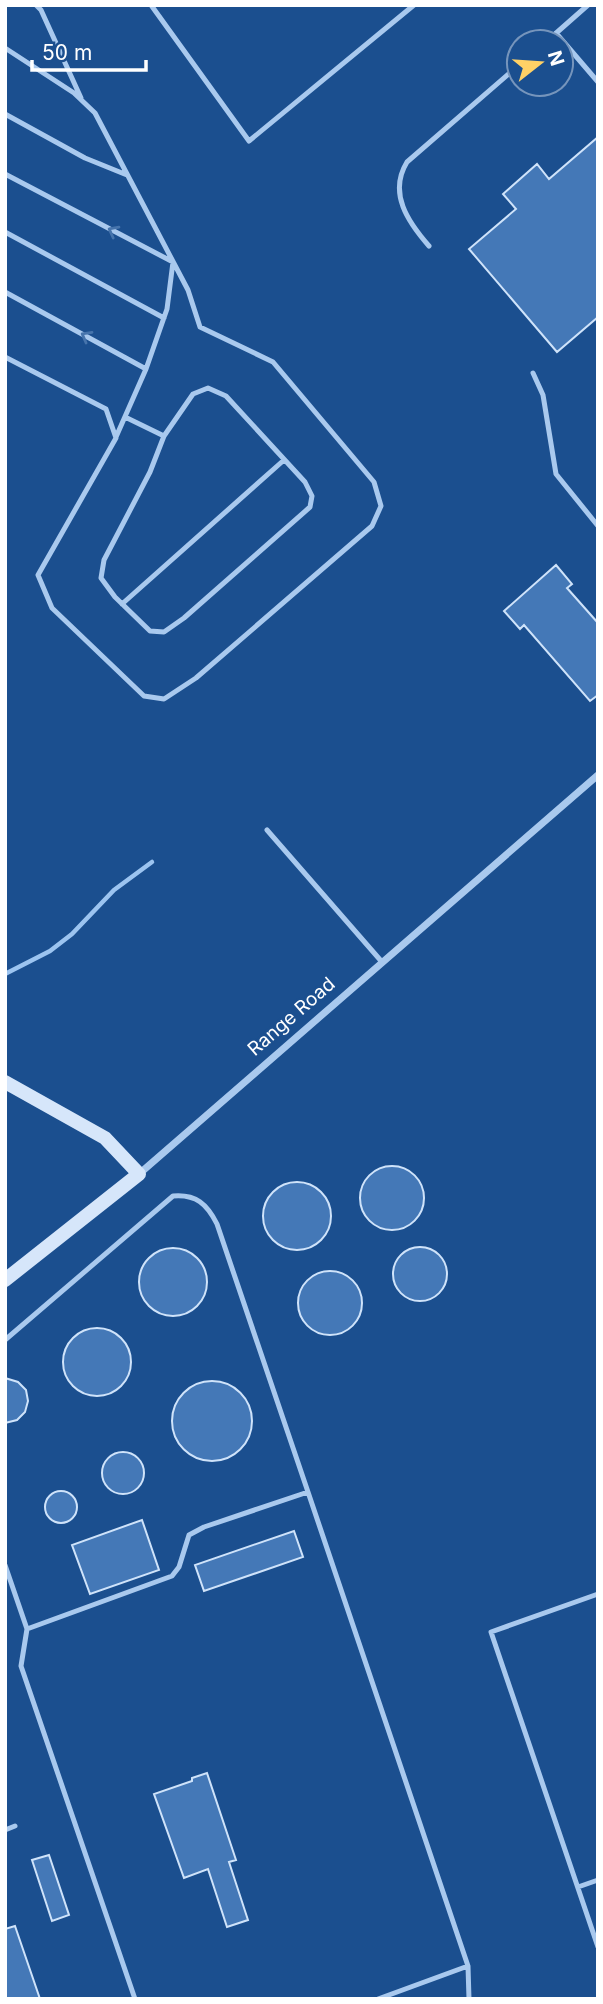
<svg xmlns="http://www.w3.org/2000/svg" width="603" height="2004" font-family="Inter,sans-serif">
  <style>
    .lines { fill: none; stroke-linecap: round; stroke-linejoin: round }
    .stream { stroke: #9cc4f0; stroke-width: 4.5 }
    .building { fill: #4478b7; stroke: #cfe3fa; stroke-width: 2 }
    .lane { stroke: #a9c9ee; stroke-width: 5 }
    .street { stroke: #a9c9ee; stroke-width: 7 }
    .secondary { stroke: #d6e6fa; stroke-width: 14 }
    .oneway { stroke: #4674ac }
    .labels { text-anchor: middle; stroke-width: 5; stroke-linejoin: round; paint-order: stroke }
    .street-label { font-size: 19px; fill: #fff; stroke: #1b4f8f }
  </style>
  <rect width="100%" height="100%" fill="#1b4f8f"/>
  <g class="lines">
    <!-- stream -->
    <path class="stream" d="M5,974L50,951L72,934L114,890L152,862"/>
  </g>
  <!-- building -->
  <path class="building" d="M598,137V317L557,352L469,249L516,209L503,194L537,164L549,179Z
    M556,565L572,584L567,588L598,623V695L590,701L524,625L520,629L504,611Z
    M360 1198a32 32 0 1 1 64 0a32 32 0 1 1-64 0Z
    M263 1216a34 34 0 1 1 68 0a34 34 0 1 1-68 0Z
    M393 1274a27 27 0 1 1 54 0a27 27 0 1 1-54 0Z
    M139 1282a34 34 0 1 1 68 0a34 34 0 1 1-68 0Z
    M298 1303a32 32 0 1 1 64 0a32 32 0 1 1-64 0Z
    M63 1362a34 34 0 1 1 68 0a34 34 0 1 1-68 0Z
    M5,1378L18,1382L26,1390L28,1401L25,1412L17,1420L5,1423Z
    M172 1421a40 40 0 1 1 80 0a40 40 0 1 1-80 0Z
    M102 1473a21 21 0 1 1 42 0a21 21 0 1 1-42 0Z
    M45 1507a16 16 0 1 1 32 0a16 16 0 1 1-32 0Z
    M142,1520L159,1570L90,1594L72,1545Z
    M294,1531L303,1557L204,1591L195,1565Z
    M207,1773L236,1860L229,1862L248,1920L227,1927L208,1869L184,1878L154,1794L192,1781V1778Z
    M49,1855L69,1915L52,1921L32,1860Z
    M15,1926L40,1999H5V1929Z"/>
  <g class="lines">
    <!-- lane -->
    <path class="lane" d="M36,5L41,10L81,98
      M151,5L249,141L414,5
      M556,33L598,82
      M546,42L588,5
      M5,48L74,93L95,113L188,290L200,327L273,362L374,482L381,506L372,526L196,678L164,699L144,696L52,608L38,575L116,438L106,409L5,357
      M5,114L85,158L127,175
      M5,174L173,262L167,309L146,369L116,437
      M5,232L164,318
      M429,246C408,222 388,193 407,162L519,65
      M5,292L146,369
      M533,373L543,395L556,474L598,526
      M125,417L164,436L150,472L104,560L101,578L115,597L150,631L164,632L184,618L310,507L312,496L305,482L226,396L208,388L193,394L164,436
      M122,604L284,460
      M267,830L382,962
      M5,1340L173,1196C196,1194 207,1204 217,1224L308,1492
      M5,1565L27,1629
      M598,1594L491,1632L598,1947
      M5,1830L15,1826
      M578,1887L598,1880
      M135,1999L21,1666L27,1629L172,1576L179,1567L189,1535L204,1527L308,1492L468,1966L469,1999
      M378,1999L468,1966"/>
    <!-- street -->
    <path class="street" d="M139,1174L598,775"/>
    <!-- secondary -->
    <path class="secondary" d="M5,1082L105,1138L139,1174L5,1280"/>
  </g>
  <!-- one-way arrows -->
  <defs><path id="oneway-chevron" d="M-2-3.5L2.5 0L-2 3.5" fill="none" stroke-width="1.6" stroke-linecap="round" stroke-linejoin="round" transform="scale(1.75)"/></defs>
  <g class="oneway">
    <use href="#oneway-chevron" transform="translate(113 231) rotate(-152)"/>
    <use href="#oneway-chevron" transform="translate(86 336) rotate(-151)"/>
  </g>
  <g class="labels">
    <!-- street labels -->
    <g class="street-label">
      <text transform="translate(291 1016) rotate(-41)" y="7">Range Road</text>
    </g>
  </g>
  <!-- border -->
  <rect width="603" height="2004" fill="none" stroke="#ffffff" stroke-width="14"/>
  <!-- north arrow -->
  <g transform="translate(540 63) rotate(73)"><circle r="33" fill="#1b4f8f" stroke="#7695bc" stroke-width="2"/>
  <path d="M0-5L12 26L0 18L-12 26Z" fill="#ffd166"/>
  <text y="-10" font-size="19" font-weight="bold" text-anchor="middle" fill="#ffffff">N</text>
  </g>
  <!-- scale -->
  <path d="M32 60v10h114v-10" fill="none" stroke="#ffffff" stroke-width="3.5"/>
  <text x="42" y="60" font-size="21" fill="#ffffff" stroke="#1b4f8f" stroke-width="5" paint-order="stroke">50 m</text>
</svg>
